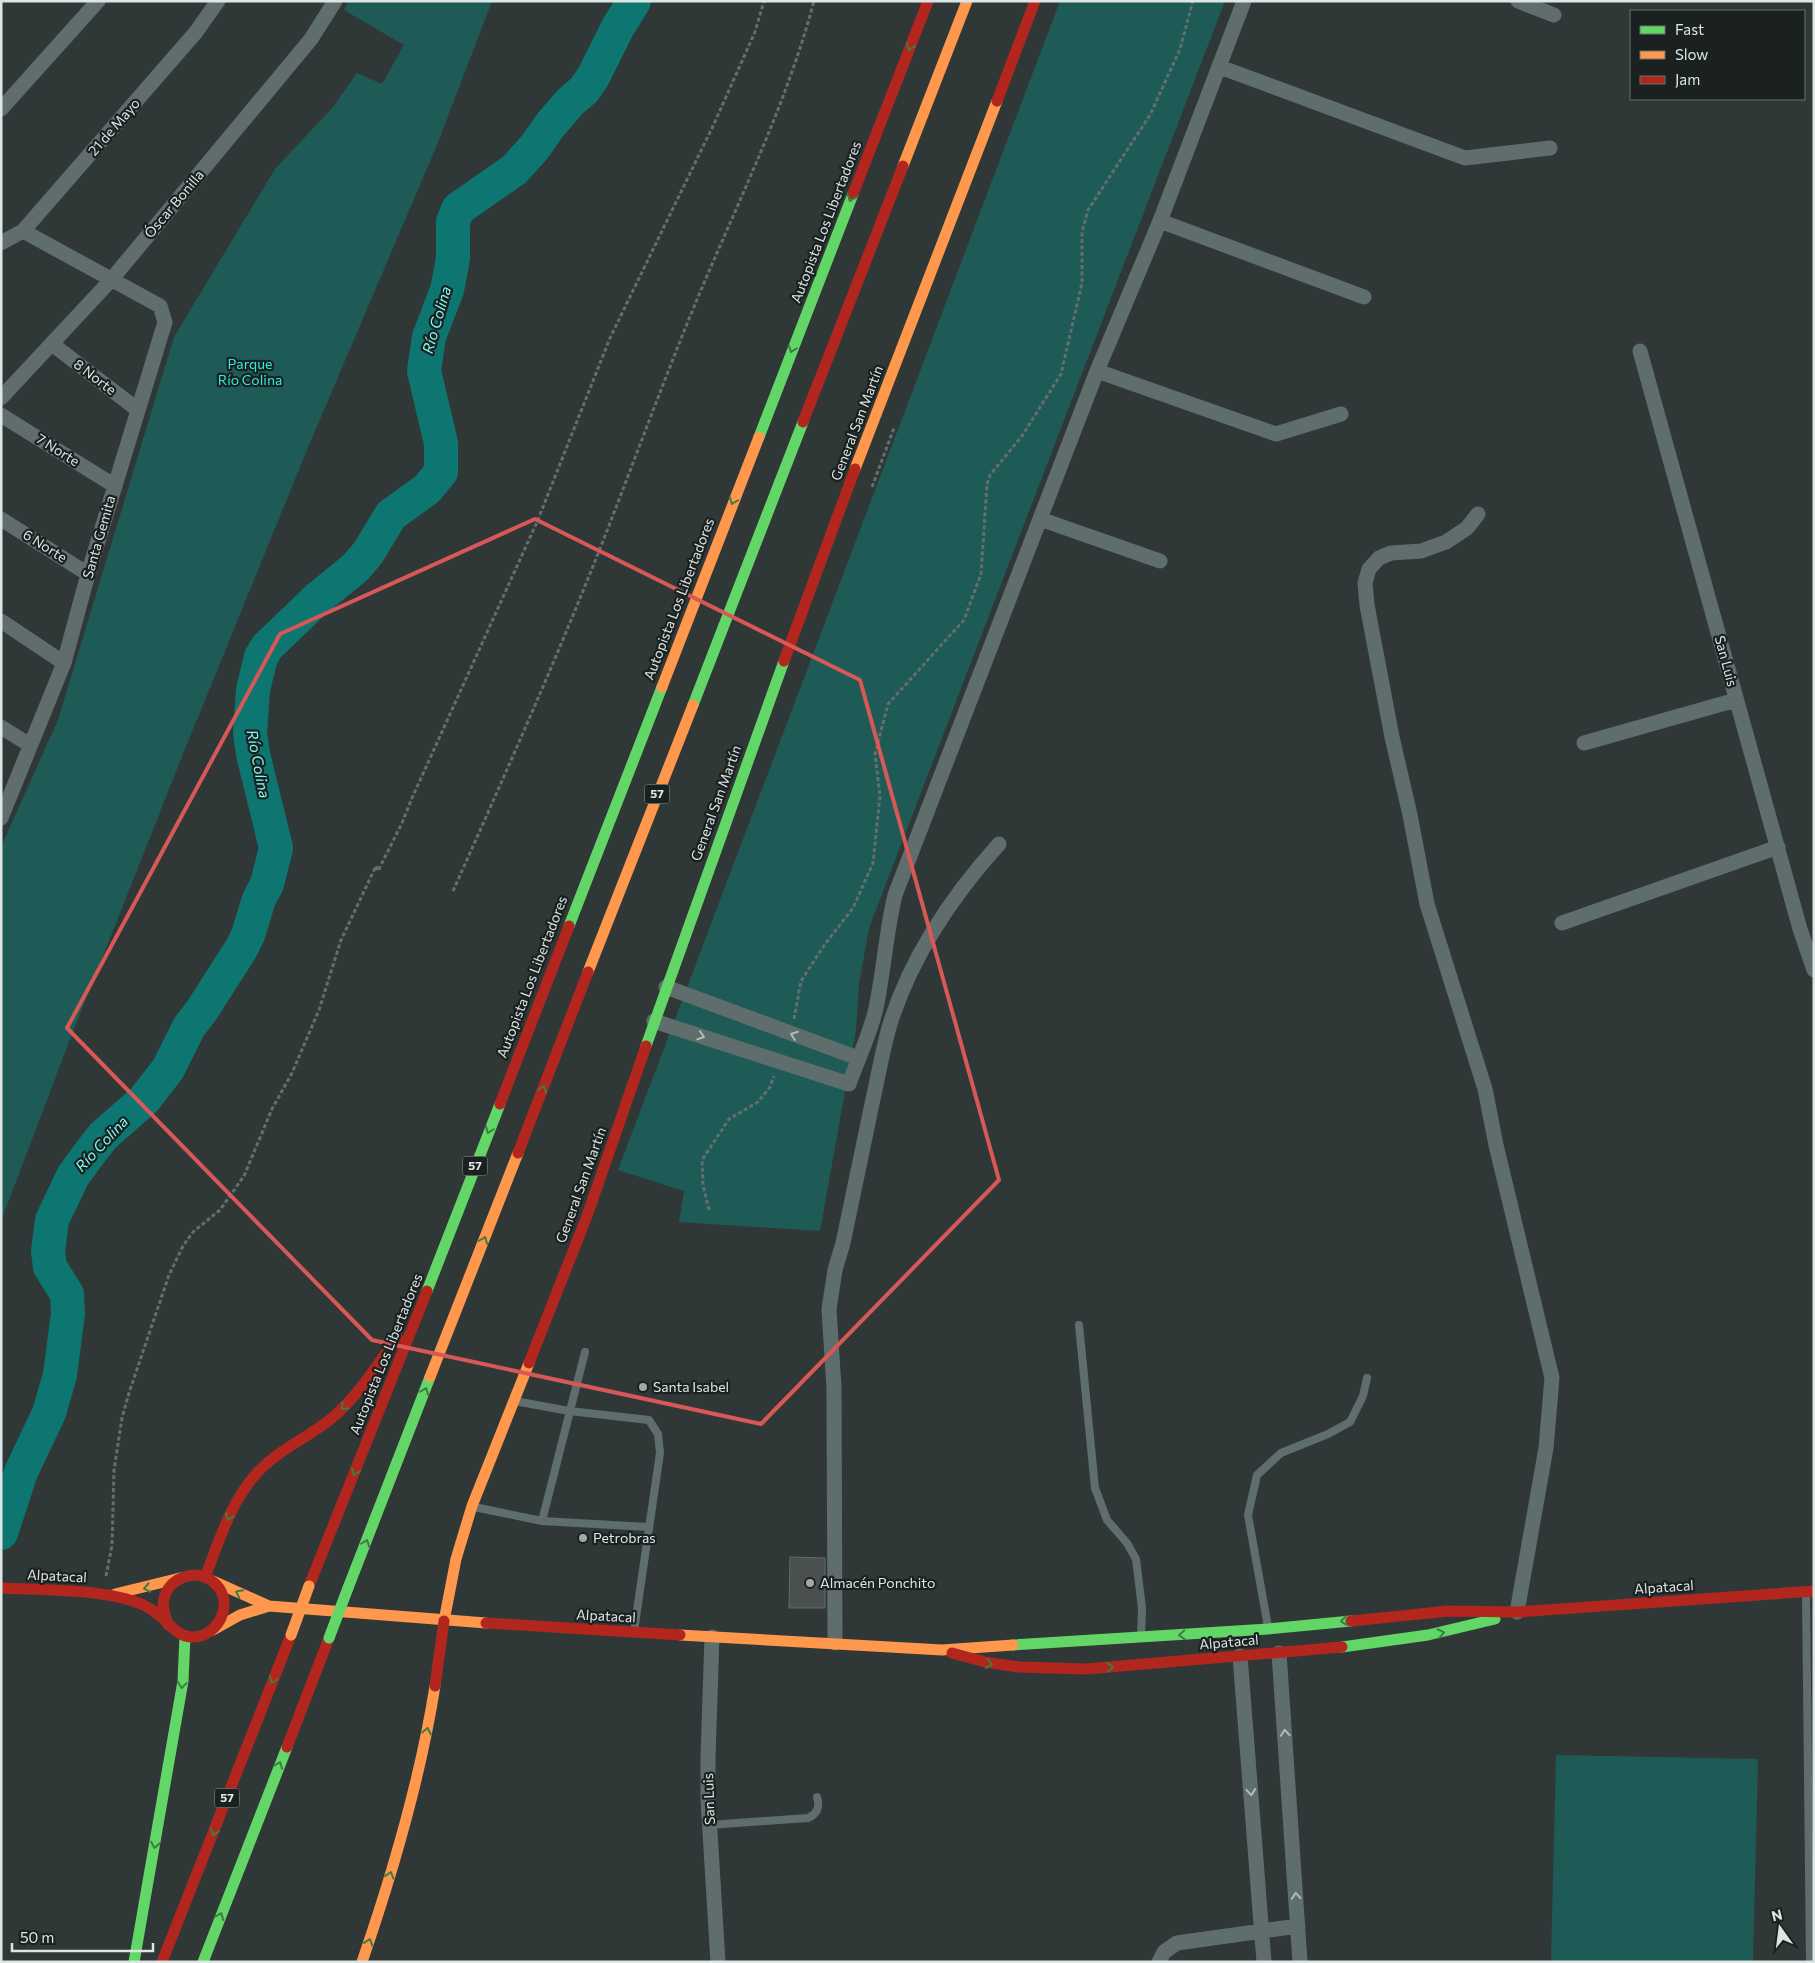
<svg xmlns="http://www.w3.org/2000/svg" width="1815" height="1963" font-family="Commissioner,sans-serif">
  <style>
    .green { fill: #1e5b57 }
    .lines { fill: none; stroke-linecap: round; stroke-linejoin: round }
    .river { stroke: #0d7670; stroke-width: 34 }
    .building { fill: #4a5050; stroke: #646a6a }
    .path { stroke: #636e6d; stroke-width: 3; stroke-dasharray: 4 2.5; stroke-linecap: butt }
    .lane { stroke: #5f6e6d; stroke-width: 8 }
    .street { stroke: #5f6e6d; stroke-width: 15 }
    .fast { stroke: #63d668; stroke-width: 11 }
    .slow { stroke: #ff974d; stroke-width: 11 }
    .jam { stroke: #b3261e; stroke-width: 11 }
    .fast-bridge { stroke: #63d668; stroke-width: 11 }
    .slow-bridge { stroke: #ff974d; stroke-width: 11 }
    .oneway { stroke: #3e7c44 }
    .oneway2 { stroke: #b0bcbb }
    .marked { fill: none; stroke: #d85857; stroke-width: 4; stroke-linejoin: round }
    .poi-dot { fill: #a0a9a8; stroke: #1a2120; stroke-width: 2 }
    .labels { text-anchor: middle; stroke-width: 4.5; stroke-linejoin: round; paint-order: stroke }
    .shield { fill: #1a2120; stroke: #a2abaa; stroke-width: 1 }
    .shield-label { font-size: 12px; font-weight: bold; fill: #dce6e5 }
    .street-label { font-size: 14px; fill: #dce6e5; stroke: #1a2120 }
    .park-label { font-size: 14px; fill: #2bede3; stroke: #1a2120 }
    .poi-label { font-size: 14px; fill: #dce6e5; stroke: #1a2120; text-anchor: start }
    .water-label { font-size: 15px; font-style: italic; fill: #7efcf3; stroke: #1a2120 }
  </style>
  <rect width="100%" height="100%" fill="#303837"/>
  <!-- green -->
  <path class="green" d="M349,1H492L437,145L309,445L185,749L72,1034L1,1221V847L58,720L174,337L275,169L333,107L357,73L382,84L404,45L344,10Z
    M1060,1H1225L869,928L859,984L856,1030L820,1231L679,1222L684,1191L618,1170Z
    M1556,1755L1758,1759L1753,1962H1551Z"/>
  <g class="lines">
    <!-- river -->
    <path class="river" d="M1,1533L21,1472L49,1413L60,1375L68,1313L67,1294L50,1267L48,1251L52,1220L73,1176L89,1154L103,1136L144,1100L168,1069L189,1027L202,1010L241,949L248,935L259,899L267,884L276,848L253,754L250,733L253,690L261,657L267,647L317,599L355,568L368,553L391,515L427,489L441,472V443L424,371L429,337L447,290L450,275L453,258V222L458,209L514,170L534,148L551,124L571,101L584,90L593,77L618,27L634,1"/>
  </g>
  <!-- building -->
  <path class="building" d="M790,1557L825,1558V1608H789Z"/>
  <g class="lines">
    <!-- path -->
    <path class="path" d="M872,487L894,428
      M453,891C495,797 537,703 576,608C615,514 649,418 687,324C730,217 784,114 814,1
      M794,1019L801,981L825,944L853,908L873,863L880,796L875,754L888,704L964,620L981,574L987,484L990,475L1022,436L1061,374L1082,283V232L1088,210L1150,115L1180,49L1193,1
      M709,1210L703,1185L702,1160L729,1119L758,1102L770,1087L774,1076
      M106,1576L112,1545L114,1470L122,1418L129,1393L169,1275L183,1246L193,1232L220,1210L244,1176L272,1109L292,1073L319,1010L341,940L376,866L378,871L402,823L412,798L537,522L610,338L713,126L755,32L764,1"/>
    <!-- lane -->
    <path class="lane" d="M1079,1325L1095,1488L1107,1520L1127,1543L1136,1559L1142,1608L1141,1636
      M515,1401L569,1411L649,1420L658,1434L660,1453L634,1631
      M474,1507L542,1521L648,1527
      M542,1521L585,1352
      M1806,1592L1810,1962
      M1268,1627L1248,1515L1257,1475L1281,1453L1328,1434L1350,1422L1363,1396L1367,1378
      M709,1825L808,1818C818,1814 820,1806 817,1797"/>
    <!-- street -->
    <path class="street" d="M1518,1L1554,15
      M1220,67L1465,158L1550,148
      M1,109L98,1
      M1160,221L1364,297
      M1,243L23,231L196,32L218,1
      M52,344L138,410
      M1640,351L1800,929L1814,970
      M1097,371L1276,434L1341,414
      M1,398L111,280L311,39L335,1
      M1,415L115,486
      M1478,514L1467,528L1446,542L1421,551L1391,553L1379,558L1369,569L1365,583L1367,605L1392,737L1410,815L1427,904L1485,1089L1496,1145L1552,1378L1546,1448L1517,1612
      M1,519L88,574
      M1040,519L1160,561
      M1,621L64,663
      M1,727L30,745
      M1584,743L1736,700
      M1,818L64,663L88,574L165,322L160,306L23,231
      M1562,923L1778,847
      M666,987L858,1058
      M654,1021L849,1084C857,1061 871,1032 876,1008C884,970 886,932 895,895L1097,371L1160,221L1244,1
      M712,1637L708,1757V1800L718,1962
      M835,1643L834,1388L829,1309L835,1270L843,1243C853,1195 863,1147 873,1099C879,1073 883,1046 891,1021C912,956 953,895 999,844
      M1279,1653L1300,1962
      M1240,1656L1264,1962
      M1159,1962L1164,1952L1177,1943L1298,1926"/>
    <!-- fast -->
    <path class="fast" d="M759,437L853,194
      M693,705L803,422
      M569,926L662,687
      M646,1046L784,661
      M427,1291L500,1104
      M348,1588L430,1377
      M1013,1645L1268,1629L1351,1621
      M1342,1647L1428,1635L1495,1619
      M134,1962L183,1681L185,1636
      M203,1962L287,1747"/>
    <!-- slow -->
    <path class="slow" d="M903,166L967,1
      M855,469L997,101
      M662,687L759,437
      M588,972L693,705
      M430,1377L518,1153
      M213,1581L269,1606
      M115,1594L180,1578
      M444,1621L456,1559L472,1506L529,1363
      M213,1630L240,1615L269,1606L486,1623
      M680,1635L942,1650L1013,1645
      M362,1962C393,1872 420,1781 435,1686"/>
    <!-- jam -->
    <path class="jam" d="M997,101L1035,1
      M853,194L928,1
      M803,422L903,166
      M784,661L855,469
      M500,1104L569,926
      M518,1153L588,972
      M529,1363L587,1216L646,1046
      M205,1577C219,1542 230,1503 256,1474C277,1450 308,1438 332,1418C359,1395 377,1365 397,1337
      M309,1586L427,1291
      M1,1588C42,1590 95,1589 133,1601C143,1604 152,1609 160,1616C170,1624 177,1636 191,1637C220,1638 237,1599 212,1581C196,1569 172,1577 165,1595C161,1605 165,1615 168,1625
      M1351,1621L1449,1611L1517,1612L1814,1591
      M486,1623L680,1635
      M952,1653L985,1662L1019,1667L1086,1669L1342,1647
      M435,1686L444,1621
      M287,1747L329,1638
      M162,1962L291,1635"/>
    <!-- fast-bridge -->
    <path class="fast-bridge" d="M329,1638L348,1588"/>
    <!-- slow-bridge -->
    <path class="slow-bridge" d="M291,1635L309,1586"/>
  </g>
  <!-- one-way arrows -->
  <defs><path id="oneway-chevron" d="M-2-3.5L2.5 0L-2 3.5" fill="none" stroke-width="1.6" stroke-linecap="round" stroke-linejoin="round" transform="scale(1.25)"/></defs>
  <g class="oneway">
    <use href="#oneway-chevron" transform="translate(910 47) rotate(111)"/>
    <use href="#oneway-chevron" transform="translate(851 198) rotate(111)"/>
    <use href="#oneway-chevron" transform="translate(792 349) rotate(111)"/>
    <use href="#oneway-chevron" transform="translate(733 501) rotate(111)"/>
    <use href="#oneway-chevron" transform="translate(543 1089) rotate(-69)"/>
    <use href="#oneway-chevron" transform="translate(489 1130) rotate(111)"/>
    <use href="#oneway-chevron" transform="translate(484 1240) rotate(-69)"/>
    <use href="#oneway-chevron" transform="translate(425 1391) rotate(-69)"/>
    <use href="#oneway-chevron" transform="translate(344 1407) rotate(135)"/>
    <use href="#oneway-chevron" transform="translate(355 1472) rotate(112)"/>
    <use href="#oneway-chevron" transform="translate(229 1517) rotate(113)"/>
    <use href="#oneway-chevron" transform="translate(366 1543) rotate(-69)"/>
    <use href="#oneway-chevron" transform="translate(147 1588) rotate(169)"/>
    <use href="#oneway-chevron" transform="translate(239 1593) rotate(-153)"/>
    <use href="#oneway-chevron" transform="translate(1344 1621) rotate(174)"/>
    <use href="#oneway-chevron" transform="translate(1441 1633) rotate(-12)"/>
    <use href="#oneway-chevron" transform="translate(1182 1635) rotate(176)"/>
    <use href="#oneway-chevron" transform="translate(989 1664) rotate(12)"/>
    <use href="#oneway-chevron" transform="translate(1110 1667) rotate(-5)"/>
    <use href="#oneway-chevron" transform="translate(273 1680) rotate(111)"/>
    <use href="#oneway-chevron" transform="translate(182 1685) rotate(98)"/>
    <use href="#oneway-chevron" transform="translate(427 1731) rotate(-79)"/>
    <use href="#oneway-chevron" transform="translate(279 1765) rotate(-69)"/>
    <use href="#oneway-chevron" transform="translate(214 1832) rotate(112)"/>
    <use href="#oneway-chevron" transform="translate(155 1845) rotate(100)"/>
    <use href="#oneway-chevron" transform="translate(390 1875) rotate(-73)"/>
    <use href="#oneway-chevron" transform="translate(220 1916) rotate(-69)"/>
    <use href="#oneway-chevron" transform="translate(369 1942) rotate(-71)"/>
  </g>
  <g class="oneway2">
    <use href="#oneway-chevron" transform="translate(794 1035) rotate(-160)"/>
    <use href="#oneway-chevron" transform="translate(701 1036) rotate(18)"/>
    <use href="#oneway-chevron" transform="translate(1285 1733) rotate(-94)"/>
    <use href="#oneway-chevron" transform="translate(1251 1792) rotate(85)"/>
    <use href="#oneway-chevron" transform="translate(1296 1896) rotate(-94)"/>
  </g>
  <!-- marked area -->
  <path class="marked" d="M535,519L860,680L999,1180L761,1424L372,1340L67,1028L280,634Z"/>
  <!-- markers -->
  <g class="poi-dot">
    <circle cx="643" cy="1387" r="5"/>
    <circle cx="583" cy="1538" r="5"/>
    <circle cx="810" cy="1583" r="5"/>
  </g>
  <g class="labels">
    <!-- shield labels -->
    <g class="shield">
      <rect x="644.5" y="784.5" width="25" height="19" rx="4"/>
      <rect x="462.5" y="1156.5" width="25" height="19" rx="4"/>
      <rect x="214.5" y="1788.5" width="25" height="19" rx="4"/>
    </g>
    <g class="shield-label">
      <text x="657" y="798">57</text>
      <text x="475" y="1170">57</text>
      <text x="227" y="1802">57</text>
    </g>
    <!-- street labels -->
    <g class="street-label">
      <text transform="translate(114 127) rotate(-49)" y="5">21 de Mayo</text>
      <text transform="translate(174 204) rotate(-50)" y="5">Óscar Bonilla</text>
      <text transform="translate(826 222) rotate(-69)" y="5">Autopista Los Libertadores</text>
      <text transform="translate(95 377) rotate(37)" y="5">8 Norte</text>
      <text transform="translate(857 423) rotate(-69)" y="5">General San Martín</text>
      <text transform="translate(58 450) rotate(32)" y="5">7 Norte</text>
      <text transform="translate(99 537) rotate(-74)" y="5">Santa Gemita</text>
      <text transform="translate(45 546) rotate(32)" y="5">6 Norte</text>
      <text transform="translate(679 599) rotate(-69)" y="5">Autopista Los Libertadores</text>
      <text transform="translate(1726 661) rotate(75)" y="5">San Luis</text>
      <text transform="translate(716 803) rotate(-70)" y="5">General San Martín</text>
      <text transform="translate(532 977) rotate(-69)" y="5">Autopista Los Libertadores</text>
      <text transform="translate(581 1185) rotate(-70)" y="5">General San Martín</text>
      <text transform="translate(386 1354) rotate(-68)" y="5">Autopista Los Libertadores</text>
      <text transform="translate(57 1576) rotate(3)" y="5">Alpatacal</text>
      <text transform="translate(1664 1587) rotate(-4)" y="5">Alpatacal</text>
      <text transform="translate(606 1616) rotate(3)" y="5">Alpatacal</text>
      <text transform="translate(1229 1642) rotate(-5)" y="5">Alpatacal</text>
      <text transform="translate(709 1799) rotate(-92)" y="5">San Luis</text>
    </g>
    <!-- park labels -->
    <g class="park-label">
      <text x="250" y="369">Parque<tspan x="250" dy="16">Río Colina</tspan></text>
    </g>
    <!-- poi labels -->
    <g class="poi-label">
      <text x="653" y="1392">Santa Isabel</text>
      <text x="593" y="1543">Petrobras</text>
      <text x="820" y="1588">Almacén Ponchito</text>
    </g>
    <!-- water labels -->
    <g class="water-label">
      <text transform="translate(437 320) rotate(-74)" y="5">Río Colina</text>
      <text transform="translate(258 764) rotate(79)" y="5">Río Colina</text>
      <text transform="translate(102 1144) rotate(-47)" y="5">Río Colina</text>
    </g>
  </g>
  <!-- border -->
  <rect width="1815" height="1963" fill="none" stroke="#dce6e5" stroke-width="5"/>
  <!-- legend -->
  <rect x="1630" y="10" width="175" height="90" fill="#1a2120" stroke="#68706f"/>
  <rect x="1640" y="26" width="25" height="8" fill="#63d668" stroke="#68706f"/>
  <text x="1675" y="35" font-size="15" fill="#dce6e5">Fast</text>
  <rect x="1640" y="51" width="25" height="8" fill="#ff974d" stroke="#68706f"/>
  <text x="1675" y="60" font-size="15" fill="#dce6e5">Slow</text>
  <rect x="1640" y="76" width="25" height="8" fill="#b3261e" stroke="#68706f"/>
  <text x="1675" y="85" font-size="15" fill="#dce6e5">Jam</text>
  <!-- north arrow -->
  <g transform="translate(1780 1928) rotate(346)" stroke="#1a2120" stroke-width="4" paint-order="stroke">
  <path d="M0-4L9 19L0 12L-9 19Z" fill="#dce6e5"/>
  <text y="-8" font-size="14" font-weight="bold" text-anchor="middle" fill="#dce6e5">N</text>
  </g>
  <!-- scale -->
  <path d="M12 1943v8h141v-8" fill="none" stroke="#dce6e5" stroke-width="2.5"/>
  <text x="20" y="1943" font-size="15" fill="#dce6e5" stroke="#1a2120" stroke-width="4" paint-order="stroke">50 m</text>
</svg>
